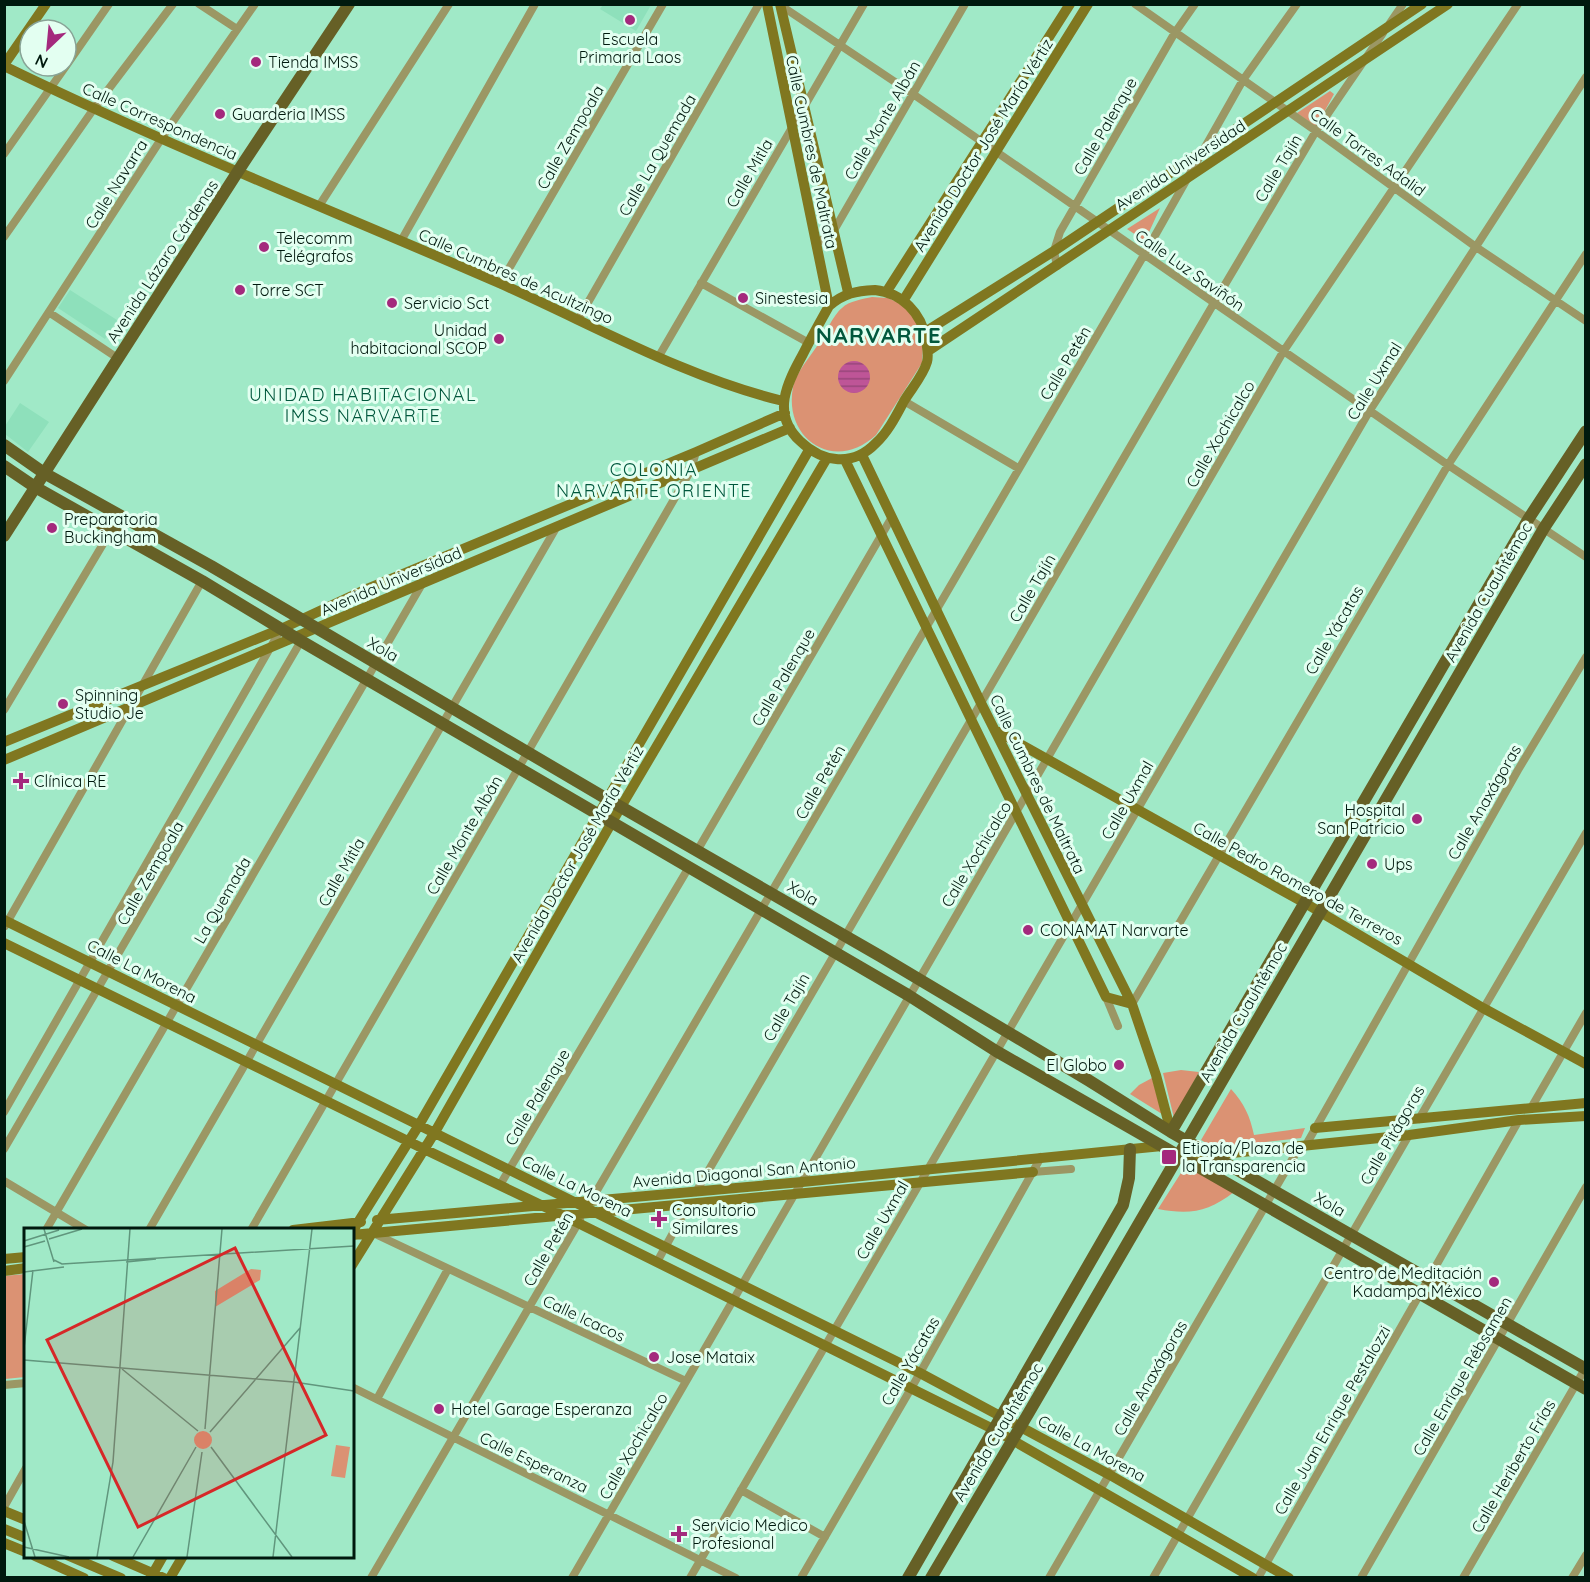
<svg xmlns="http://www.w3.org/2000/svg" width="1590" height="1582" font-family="Quicksand,sans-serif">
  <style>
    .built { fill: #8ee0bb }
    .park { fill: #db9273 }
    .water { fill: url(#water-rules) }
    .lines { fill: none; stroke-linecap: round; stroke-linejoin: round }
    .street { stroke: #9b9764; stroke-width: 8 }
    .secondary { stroke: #807720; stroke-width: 10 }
    .primary { stroke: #666026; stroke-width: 12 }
    .poi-dot { fill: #a4297d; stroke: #e3fff1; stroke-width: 2 }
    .labels { text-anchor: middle; stroke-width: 6; stroke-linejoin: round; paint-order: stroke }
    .poi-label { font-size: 16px; fill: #00190e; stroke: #e3fff1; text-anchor: start }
    .street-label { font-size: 16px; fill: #00190e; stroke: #e3fff1 }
    .neighbourhood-label { font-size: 18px; letter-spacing: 1.5px; fill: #01583d; stroke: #e3fff1 }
    .district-label { font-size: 22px; font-weight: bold; letter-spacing: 1.5px; fill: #01583d; stroke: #e3fff1 }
    .inset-road { fill: none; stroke: #60967d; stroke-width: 1.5 }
    .view { fill: #d62828; fill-opacity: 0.15; stroke: #d62828; stroke-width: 3 }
    .inset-edge { fill: none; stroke: #00190e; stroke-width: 3 }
  </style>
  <defs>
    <pattern id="water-rules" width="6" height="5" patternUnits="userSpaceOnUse" patternTransform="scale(1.5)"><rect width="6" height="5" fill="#be5597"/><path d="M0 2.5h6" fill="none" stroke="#98467a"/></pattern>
  </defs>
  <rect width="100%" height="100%" fill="#a0e9c7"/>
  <!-- built -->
  <path class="built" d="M603,5V4L651,5L636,31L600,9Z
    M70,290L117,320L105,339L58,308Z
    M20,403L49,422L28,452L5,434V426Z"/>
  <!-- park -->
  <path class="park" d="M1330,91L1334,94L1316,127L1297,113Z
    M1160,208L1145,241L1127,229Z
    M872,297L888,298L903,305L915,317L923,346L922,363L876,435C835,473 783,440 793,387C796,372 811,356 819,343C825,334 834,314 842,308C849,301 863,299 872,297Z
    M1181,1070L1199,1072L1174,1118L1163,1073Z
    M1152,1078L1162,1114L1130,1094L1139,1085Z
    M1231,1089C1244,1103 1250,1116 1254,1135L1305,1128L1301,1138L1215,1148L1201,1140Z
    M1186,1165L1234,1192C1208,1212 1190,1215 1158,1209Z
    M25,1274V1377L5,1379L4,1276Z"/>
  <!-- water -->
  <path class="water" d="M838 377a16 16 0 1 1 32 0a16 16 0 1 1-32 0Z"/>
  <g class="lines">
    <!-- street -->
    <path class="street" d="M199,4L237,29
      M1135,4L1316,131L1476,247L1586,321
      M780,5L913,94L1448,465L1586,557
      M1390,23L1403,4
      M66,66L109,4
      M4,154L66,66
      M319,206L449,4
      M4,237L95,107L173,4
      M401,241L535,4
      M816,244L833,232L965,4
      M1057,266L1054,251L1060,232L1174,34L1195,4
      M701,283L809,343
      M500,284L663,4
      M50,313L119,359
      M578,320L759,4
      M659,356L864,4
      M4,381L167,130L255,4
      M904,401L1018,468
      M4,710L112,529
      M697,851L892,517
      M5,926L202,581
      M1106,997L1118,1026
      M1132,1004L1448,465L1586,254
      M1531,1108L1586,1013
      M4,1112L281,629
      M1419,1119L1586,833
      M1306,1145L1518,770L1586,657
      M4,1149L301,641
      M1033,1172L1071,1169
      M4,1181L86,1230
      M500,1185L689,867
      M696,1192L1214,303L1316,131L1383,33
      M589,1204L1144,255L1243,80L1297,4
      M46,1230L422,584
      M149,1230L556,528
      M251,1230L691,470L696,452
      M373,1233L686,1381
      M657,1262L689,1204
      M4,1385L26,1383
      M352,1387L736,1578
      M377,1399L448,1269
      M741,1490L825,1537
      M4,1507L26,1468
      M371,1578L580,1220
      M572,1578L1283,352L1518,4
      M690,1578L1370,410L1586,77
      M801,1578L920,1373L1041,1157
      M1049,1578L1300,1146
      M1153,1578L1409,1135
      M1258,1578L1519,1120
      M1361,1578L1586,1187
      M1463,1578L1586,1367
      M1572,1578L1586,1555"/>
    <!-- secondary -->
    <path class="secondary" d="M767,4L829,306
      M780,4L848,292
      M4,65L46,4
      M4,66C166,145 334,211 499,283C592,324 684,377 783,401
      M875,290C902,293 922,313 926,340C927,347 929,355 927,362C923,376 911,389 904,401C896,416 888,432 876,443C853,467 823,463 800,441C771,414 787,383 803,354C811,338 820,322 829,306C844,293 856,291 875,290Z
      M887,291L1070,4
      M903,301L1088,4
      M925,332L1054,251L1422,4
      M928,351L1448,4
      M862,455L981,703L1132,1004L1156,1075L1171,1132
      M845,460L1106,997L1132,1004
      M995,730L1310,906L1483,1008L1586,1064
      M4,742L281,629L369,588L696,452L785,413
      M4,760L790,428
      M4,920L920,1373L1110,1475L1289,1578
      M4,943L424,1149L564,1216L993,1429L1253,1578
      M1315,1128L1586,1103
      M1179,1155H1212L1409,1135L1519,1120L1586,1116
      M377,1220L802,1182L1162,1146
      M293,1230L361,1222
      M352,1232L419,1125L809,450
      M352,1235L1033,1172
      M4,1259L26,1257
      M352,1265L435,1132L612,822L827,458
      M4,1271L26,1268
      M4,1511L26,1520
      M4,1529L26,1538
      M4,1543L26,1552
      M35,1556L84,1578
      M69,1556L121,1578
      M113,1556L164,1578
      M151,1577L163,1556
      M170,1578L183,1556"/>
    <!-- primary -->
    <path class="primary" d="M4,445L44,473L211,566L607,799L880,956L1088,1080L1171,1132L1586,1369
      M4,466L35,487L202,581L301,641L908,995L996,1051L1586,1389
      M4,536L244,162L349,4
      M1171,1132L1529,518L1586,431
      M908,1578L1123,1205L1129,1178L1130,1149
      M931,1578L1028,1414L1544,528L1586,464"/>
  </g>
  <!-- markers -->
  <g class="poi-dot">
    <circle cx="630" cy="20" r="6"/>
    <circle cx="256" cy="62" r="6"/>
    <circle cx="220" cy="114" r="6"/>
    <circle cx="264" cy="247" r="6"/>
    <circle cx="240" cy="290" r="6"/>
    <circle cx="743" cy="298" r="6"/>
    <circle cx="392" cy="303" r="6"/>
    <circle cx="499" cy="339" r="6"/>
    <circle cx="52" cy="528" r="6"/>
    <circle cx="63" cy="704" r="6"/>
    <path d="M18 772h6v6h6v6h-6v6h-6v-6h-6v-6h6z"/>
    <circle cx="1417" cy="819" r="6"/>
    <circle cx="1372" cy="864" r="6"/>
    <circle cx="1028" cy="930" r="6"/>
    <circle cx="1119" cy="1065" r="6"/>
    <rect x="1161" y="1149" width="16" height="16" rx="3"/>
    <path d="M656 1210h6v6h6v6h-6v6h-6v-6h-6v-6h6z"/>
    <circle cx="1494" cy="1282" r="6"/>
    <circle cx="654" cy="1357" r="6"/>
    <circle cx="439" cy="1409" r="6"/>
    <path d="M676 1525h6v6h6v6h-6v6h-6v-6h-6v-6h6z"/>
  </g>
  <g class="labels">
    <!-- poi labels -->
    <g class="poi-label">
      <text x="630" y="45" text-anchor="middle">Escuela<tspan x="630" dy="18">Primaria Laos</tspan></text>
      <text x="268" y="68">Tienda IMSS</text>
      <text x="232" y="120">Guarderia IMSS</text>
      <text x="276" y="244">Telecomm<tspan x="276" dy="18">Telégrafos</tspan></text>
      <text x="252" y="296">Torre SCT</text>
      <text x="755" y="304">Sinestesia</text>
      <text x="404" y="309">Servicio Sct</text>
      <text x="487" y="336" text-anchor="end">Unidad<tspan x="487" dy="18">habitacional SCOP</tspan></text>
      <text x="64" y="525">Preparatoria<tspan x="64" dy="18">Buckingham</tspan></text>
      <text x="75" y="701">Spinning<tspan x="75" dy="18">Studio Je</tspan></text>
      <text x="34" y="787">Clínica RE</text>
      <text x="1405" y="816" text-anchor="end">Hospital<tspan x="1405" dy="18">San Patricio</tspan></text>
      <text x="1384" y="870">Ups</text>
      <text x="1040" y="936">CONAMAT Narvarte</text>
      <text x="1107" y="1071" text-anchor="end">El Globo</text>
      <text x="1182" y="1154">Etiopía/Plaza de<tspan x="1182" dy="18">la Transparencia</tspan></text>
      <text x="672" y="1216">Consultorio<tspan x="672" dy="18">Similares</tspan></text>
      <text x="1482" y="1279" text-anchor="end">Centro de Meditación<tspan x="1482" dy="18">Kadampa México</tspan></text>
      <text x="666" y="1363">Jose Mataix</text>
      <text x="451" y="1415">Hotel Garage Esperanza</text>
      <text x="692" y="1531">Servicio Medico<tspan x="692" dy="18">Profesional</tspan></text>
    </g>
    <!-- street labels -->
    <g class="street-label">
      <text transform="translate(882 120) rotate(-60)" y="6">Calle Monte Albán</text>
      <text transform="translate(160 121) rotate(24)" y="6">Calle Correspondencia</text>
      <text transform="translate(1105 126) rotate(-60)" y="6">Calle Palenque</text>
      <text transform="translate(570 137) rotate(-60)" y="6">Calle Zempoala</text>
      <text transform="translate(983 145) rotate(-58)" y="6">Avenida Doctor José María Vértiz</text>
      <text transform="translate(812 152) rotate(78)" y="6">Calle Cumbres de Maltrata</text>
      <text transform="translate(1368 152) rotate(36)" y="6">Calle Torres Adalid</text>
      <text transform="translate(657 155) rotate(-60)" y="6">Calle La Quemada</text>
      <text transform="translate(1180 165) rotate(-33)" y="6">Avenida Universidad</text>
      <text transform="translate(1278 168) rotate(-59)" y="6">Calle Tajín</text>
      <text transform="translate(749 173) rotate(-60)" y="6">Calle Mitla</text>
      <text transform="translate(116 184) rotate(-58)" y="6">Calle Navarra</text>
      <text transform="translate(162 261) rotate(-57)" y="6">Avenida Lázaro Cárdenas</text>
      <text transform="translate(1190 270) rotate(35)" y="6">Calle Luz Saviñón</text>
      <text transform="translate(516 276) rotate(24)" y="6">Calle Cumbres de Acultzingo</text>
      <text transform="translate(1065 363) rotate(-59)" y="6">Calle Petén</text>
      <text transform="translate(1374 381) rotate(-58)" y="6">Calle Uxmal</text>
      <text transform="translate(1220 434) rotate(-60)" y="6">Calle Xochicalco</text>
      <text transform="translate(391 581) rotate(-23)" y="6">Avenida Universidad</text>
      <text transform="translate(1032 588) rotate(-60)" y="6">Calle Tajín</text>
      <text transform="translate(1488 592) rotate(-60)" y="6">Avenida Cuauhtémoc</text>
      <text transform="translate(1334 630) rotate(-60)" y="6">Calle Yácatas</text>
      <text transform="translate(383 649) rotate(30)" y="6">Xola</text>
      <text transform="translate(783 677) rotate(-60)" y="6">Calle Palenque</text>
      <text transform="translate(820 782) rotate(-60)" y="6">Calle Petén</text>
      <text transform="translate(1038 784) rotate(64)" y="6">Calle Cumbres de Maltrata</text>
      <text transform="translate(1127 800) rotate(-60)" y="6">Calle Uxmal</text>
      <text transform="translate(1484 802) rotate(-60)" y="6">Calle Anaxágoras</text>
      <text transform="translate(464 835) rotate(-60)" y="6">Calle Monte Albán</text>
      <text transform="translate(577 854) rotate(-60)" y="6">Avenida Doctor José María Vértiz</text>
      <text transform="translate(976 854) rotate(-59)" y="6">Calle Xochicalco</text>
      <text transform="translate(341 872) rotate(-60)" y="6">Calle Mitla</text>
      <text transform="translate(150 873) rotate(-60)" y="6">Calle Zempoala</text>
      <text transform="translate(1298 883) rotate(29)" y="6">Calle Pedro Romero de Terreros</text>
      <text transform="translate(803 893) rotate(30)" y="6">Xola</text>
      <text transform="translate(222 900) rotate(-60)" y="6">La Quemada</text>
      <text transform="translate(142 971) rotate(27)" y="6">Calle La Morena</text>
      <text transform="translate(786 1007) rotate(-60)" y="6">Calle Tajín</text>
      <text transform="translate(1243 1012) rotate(-60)" y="6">Avenida Cuauhtémoc</text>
      <text transform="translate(537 1097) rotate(-59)" y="6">Calle Palenque</text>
      <text transform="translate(1392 1135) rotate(-60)" y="6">Calle Pitágoras</text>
      <text transform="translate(744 1172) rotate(-5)" y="6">Avenida Diagonal San Antonio</text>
      <text transform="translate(577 1186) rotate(26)" y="6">Calle La Morena</text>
      <text transform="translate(1330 1204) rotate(30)" y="6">Xola</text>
      <text transform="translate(882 1220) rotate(-60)" y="6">Calle Uxmal</text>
      <text transform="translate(548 1249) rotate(-60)" y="6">Calle Petén</text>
      <text transform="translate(584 1318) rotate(25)" y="6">Calle Icacos</text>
      <text transform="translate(910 1361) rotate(-60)" y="6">Calle Yácatas</text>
      <text transform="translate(1462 1376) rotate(-60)" y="6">Calle Enrique Rébsamen</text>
      <text transform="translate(1150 1378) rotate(-60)" y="6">Calle Anaxágoras</text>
      <text transform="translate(1332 1420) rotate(-60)" y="6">Calle Juan Enrique Pestalozzi</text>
      <text transform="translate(998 1432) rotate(-59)" y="6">Avenida Cuauhtémoc</text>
      <text transform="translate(633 1446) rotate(-60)" y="6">Calle Xochicalco</text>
      <text transform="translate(1092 1448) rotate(29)" y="6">Calle La Morena</text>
      <text transform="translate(534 1462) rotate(26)" y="6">Calle Esperanza</text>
      <text transform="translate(1513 1466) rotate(-60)" y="6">Calle Heriberto Frías</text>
    </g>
    <!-- neighbourhood labels -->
    <g class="neighbourhood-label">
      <text x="363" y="401">UNIDAD HABITACIONAL<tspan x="363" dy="21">IMSS NARVARTE</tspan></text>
      <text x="654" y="476">COLONIA<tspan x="654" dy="21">NARVARTE ORIENTE</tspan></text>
    </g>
    <!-- district labels -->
    <g class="district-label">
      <text x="879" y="343">NARVARTE</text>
    </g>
  </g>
  <!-- overview -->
  <g transform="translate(24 1228)">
    <rect width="330" height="330" fill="#a0e9c7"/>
    <path d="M227,41L237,42L236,52L191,79V63ZM170 212a9 9 0 1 1 18 0a9 9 0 1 1-18 0ZM312,217L326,219L321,250L307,248Z" fill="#db9273"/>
    <path class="inset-road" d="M20,1L30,34M25,11L58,1M0,13L35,2M0,19L21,13M30,32L38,36L330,18M102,34L132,31M0,44L40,39M0,120L9,42M0,132L270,154L330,163M98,141L174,203M181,201L198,1M186,204L276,100M187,219L268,329M0,293L11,329M0,319L45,329M73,329L89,234L106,1M109,329L172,219M163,329L178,224M249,329L288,1"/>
    <path class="view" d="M211,20L302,207L114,299L23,112Z"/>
    <rect width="330" height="330" class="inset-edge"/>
  </g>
  <!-- border -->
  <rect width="1590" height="1582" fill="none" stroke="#00190e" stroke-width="12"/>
  <!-- north arrow -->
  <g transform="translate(48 48) rotate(206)"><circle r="28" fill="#e3fff1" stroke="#88a396" stroke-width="1.5"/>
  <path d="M0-4.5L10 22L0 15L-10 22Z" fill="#a4297d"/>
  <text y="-9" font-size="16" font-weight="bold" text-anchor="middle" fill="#00190e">N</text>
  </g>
</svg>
